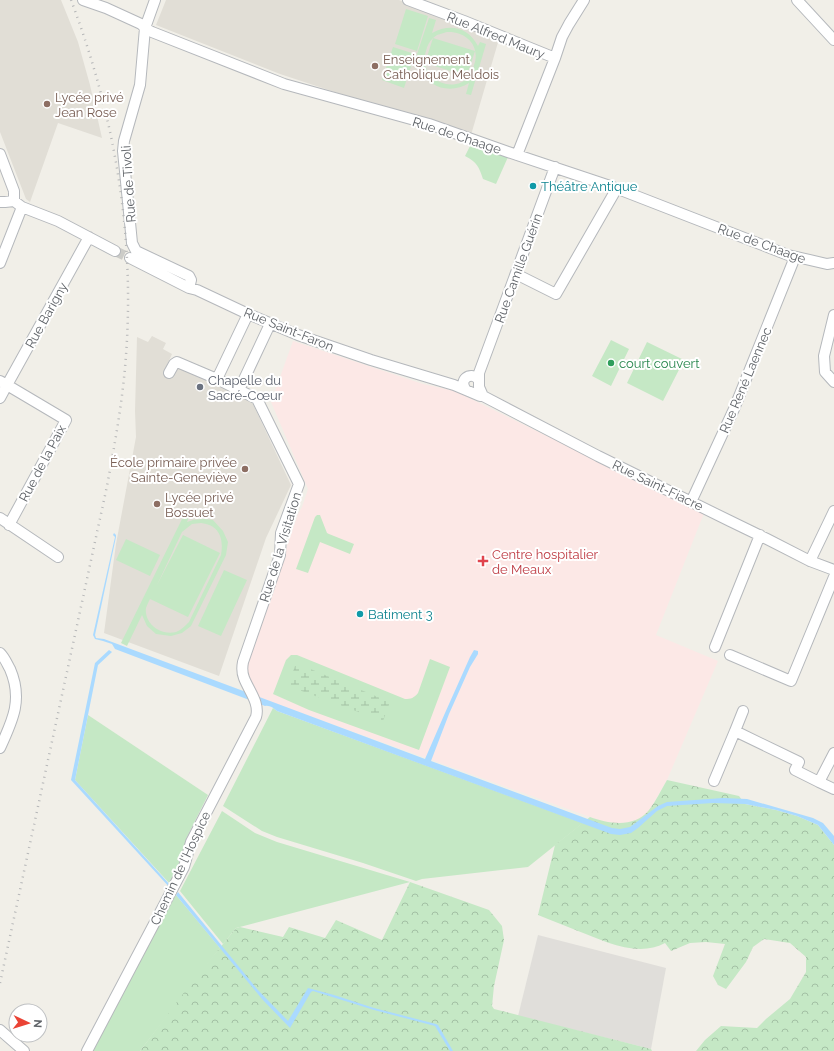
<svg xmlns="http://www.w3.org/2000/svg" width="834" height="1051" font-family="Raleway,sans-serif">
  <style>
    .industrial { fill: #e0deda }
    .education { fill: #e1ded6 }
    .medical { fill: #fce8e6 }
    .green { fill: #c5e8c5; fill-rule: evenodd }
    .forest { fill: url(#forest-crowns) }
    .wetland { fill: url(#wetland-marsh) }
    .water { fill: #aadaff }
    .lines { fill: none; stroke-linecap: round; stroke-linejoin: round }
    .minor-tunnel { stroke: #ccccc8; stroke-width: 10; stroke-dasharray: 10 5; stroke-linecap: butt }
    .minor-casing { stroke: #b5b8bc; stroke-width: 12 }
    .minor { stroke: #fff; stroke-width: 10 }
    .rail { stroke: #b6b7b8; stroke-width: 2.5; stroke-dasharray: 1 5; stroke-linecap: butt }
    .education-dot { fill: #8d6e63; stroke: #fff; stroke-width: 1.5 }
    .culture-dot { fill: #0f9aa8; stroke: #fff; stroke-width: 1.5 }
    .leisure-dot { fill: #2e9e5b; stroke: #fff; stroke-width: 1.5 }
    .worship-dot { fill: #6b7280; stroke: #fff; stroke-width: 1.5 }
    .health-dot { fill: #e0444e; stroke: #fff; stroke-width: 1.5 }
    .labels { text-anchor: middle; stroke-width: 4; stroke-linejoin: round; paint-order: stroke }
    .street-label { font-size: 13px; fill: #5f6368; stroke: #fff }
    .education-label { font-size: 13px; fill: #785e54; stroke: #fff; text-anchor: start }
    .culture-label { font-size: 13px; fill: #0d838f; stroke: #fff; text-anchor: start }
    .leisure-label { font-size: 13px; fill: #27864d; stroke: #fff; text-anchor: start }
    .worship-label { font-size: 13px; fill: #5b616d; stroke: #fff; text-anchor: start }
    .health-label { font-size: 13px; fill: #be3a42; stroke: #fff; text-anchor: start }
  </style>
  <defs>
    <pattern id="forest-crowns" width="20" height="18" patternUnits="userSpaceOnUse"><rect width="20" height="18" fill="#c5e8c5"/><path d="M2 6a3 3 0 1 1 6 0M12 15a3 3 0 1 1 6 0" fill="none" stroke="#a3c0a4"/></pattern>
    <pattern id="wetland-marsh" width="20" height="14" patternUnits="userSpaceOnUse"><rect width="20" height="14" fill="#c5e8c5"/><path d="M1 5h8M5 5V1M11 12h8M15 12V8" fill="none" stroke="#a3c0a4"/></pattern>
  </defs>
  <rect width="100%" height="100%" fill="#f1efe8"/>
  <!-- industrial -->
  <path class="industrial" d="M538,935L666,968L651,1049L518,1016Z"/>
  <!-- education -->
  <path class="education" d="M0,0H61L78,42L90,85L102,138L58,123L30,202L26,199L0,132Z
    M166,0H399L499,39L471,135L371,104L280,74L156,25Z
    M152,336L166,343L163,349L172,354L167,365L175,368L180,366L252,402L291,485L266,538L219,676L104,633L116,544L136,437L135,411L137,337L148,342Z"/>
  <!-- medical -->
  <path class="medical" d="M293,341L423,384L455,391L704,513L656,635L718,661L667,780L649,811L636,821L618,824L604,822L257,697L245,667L298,514L302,507L308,489L271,402Z"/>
  <!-- green -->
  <path class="green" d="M406,9L428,16L417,51L395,44Z
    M429,18L436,20L432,33C450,23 468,27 478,46L480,42L486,44L471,95L466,94L469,83C452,94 428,89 420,68L413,66ZM447,32C466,31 481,46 474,65C473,69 472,73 470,76C452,96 417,78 426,51C427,46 429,42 433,38L425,63L467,76L475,51L433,38L437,35Z
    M393,47L415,54L404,88L382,80Z
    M471,144L508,157L496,184L483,179C479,167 477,162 465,156Z
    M611,340L629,349L611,386L592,376Z
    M647,342L684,360L663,401L627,383Z
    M184,515L189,517L187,522L193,520L204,519L213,520L223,531L228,542L226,555L191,626L182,633L171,636L156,634L147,626L142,615L127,646L121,643ZM201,523C219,525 224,538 221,555L189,622C185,626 181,630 176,632C161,636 144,624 146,608C147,605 149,601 150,599L188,617L220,553L183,535L157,585L182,532L192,524Z
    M317,515H320L327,533L329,534L354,544L350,554L320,542L308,573L296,569L315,517Z
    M126,539L160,555L150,576L116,560Z
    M224,570L247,580L221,636L198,626Z
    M291,655H297L405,699C411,699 414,698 418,693L430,659L450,667L419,750L309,710L273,694L286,660Z
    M273,708L277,711L583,823L528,867L422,879L416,881L363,863L277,837L262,831L223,806Z
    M88,715L208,795L187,837L179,863L170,884L75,780Z
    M222,811L255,833L277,842L410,882L236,928L223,944L180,891Z
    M176,895L220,948L140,1051H93L154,932Z"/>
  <!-- forest -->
  <path class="forest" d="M667,780L739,796L745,804L776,810L797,816L818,825L834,845V1051H696L705,1040L721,1026L757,1028L766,1019L790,999L806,972V957L790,943L764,939L753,947L746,962L726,989L718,985L713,976L725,944L706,942L690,943L671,951L665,943C638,958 604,941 578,931C565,926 551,920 538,915L555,845L590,817C609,824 635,828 649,810C656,801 661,790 667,780Z
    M410,882L489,910L502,926L504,940L494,986L492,1006L494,1009L651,1049L652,1051H140L192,982L236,928L240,927L283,937L289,927L325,938L336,920L382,940Z"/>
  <!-- wetland -->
  <path class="wetland" d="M296,663L390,702L383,721L288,686Z"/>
  <!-- water -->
  <path class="water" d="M114,533L116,535V537L95,635L96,638L104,639L425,759L445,713L470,657L474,650L478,651V654L470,667L449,714L431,761L612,828L620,829L630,827L658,806L667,802L723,798L747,799L813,818L823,823L834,836V845L818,825L797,816L776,810L745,804L713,803L667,806L657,811L638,828L631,833L620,835L611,834L277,711C273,708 270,705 265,706L115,649L112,644L103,641L95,639L93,635L115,537L113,535Z
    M109,650L112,652L98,665L75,780L172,887L171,889L71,780L95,663Z
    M178,892L257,989L288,1021L308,988L334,995L374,1008L436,1024L438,1025L453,1051H450L435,1026L374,1010L313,991L311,992L290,1028L262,999L176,895Z"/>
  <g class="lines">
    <!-- minor-tunnel -->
    <path class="minor-tunnel" d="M115,251L130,258"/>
    <!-- minor casing -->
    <g class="minor-casing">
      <path id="minor" d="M83,0L106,8L141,24L145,28L152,32L284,84L429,124L508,152L613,187L788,255L827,264L834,263
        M155,0L145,28L140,85L124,141L123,151L132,243L136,251L189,276L191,280L189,288
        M408,0L464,21L555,58
        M797,0L834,40
        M0,154L14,191V201
        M517,155L555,58L562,37L569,24L584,0
        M0,202H5L14,201L22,207L58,221L115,251
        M130,258L189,288L197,290L248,314L298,335L371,360L454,385L480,396H483L598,456L730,521L767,539L810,561L834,570
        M0,263L22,207
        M516,274L556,294L617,188
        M834,315L824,356L825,372L834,382
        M217,379L248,314
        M0,381L7,385L89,237
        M239,390L270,324
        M466,390C458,380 470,371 478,379
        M483,396L479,387V373L555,167
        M0,398L7,385L66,420L9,525
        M691,502L734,409L795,257
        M0,518L58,557
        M810,561L834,511
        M715,647L760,535
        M0,653C5,658 7,664 10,669C23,699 13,720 0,748
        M730,655L791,681L834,577
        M735,731L743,711
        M834,753L819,782L834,789
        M714,781L735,731L799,762L795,770L819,782
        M0,1030L24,1051
        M87,1051L184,867L191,842L256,717C260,703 249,691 244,678C242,673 242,667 243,662L280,555L281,533L299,484L257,399L217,379L177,362L174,364L169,373"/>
    </g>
    <!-- minor -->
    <use href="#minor" class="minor"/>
    <!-- rail -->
    <path class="rail" d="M0,983L107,486C115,443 123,399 126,355C135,233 114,114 71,0"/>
  </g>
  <!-- markers -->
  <g class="education-dot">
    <circle cx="375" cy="66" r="4"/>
    <circle cx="47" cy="104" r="4"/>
    <circle cx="245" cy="469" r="4"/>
    <circle cx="157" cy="504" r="4"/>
  </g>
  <g class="culture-dot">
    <circle cx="533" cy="186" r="4"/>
    <circle cx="360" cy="614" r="4"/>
  </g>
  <circle class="leisure-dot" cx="611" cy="363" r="4"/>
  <circle class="worship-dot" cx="200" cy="387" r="4"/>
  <path class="health-dot" d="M481 555h4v4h4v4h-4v4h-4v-4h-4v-4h4z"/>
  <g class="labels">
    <!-- street labels -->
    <g class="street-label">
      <text transform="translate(496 35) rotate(22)" y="5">Rue Alfred Maury</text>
      <text transform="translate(457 135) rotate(18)" y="5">Rue de Chaage</text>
      <text transform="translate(128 184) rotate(-94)" y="5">Rue de Tivoli</text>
      <text transform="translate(762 243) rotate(20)" y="5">Rue de Chaage</text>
      <text transform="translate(518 268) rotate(-70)" y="5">Rue Camille Guérin</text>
      <text transform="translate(46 315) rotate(-61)" y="5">Rue Barigny</text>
      <text transform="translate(289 329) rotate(22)" y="5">Rue Saint-Faron</text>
      <text transform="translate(745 380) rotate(-67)" y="5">Rue René Laennec</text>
      <text transform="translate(42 463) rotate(-62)" y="5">Rue de la Paix</text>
      <text transform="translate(658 485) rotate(26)" y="5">Rue Saint-Fiacre</text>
      <text transform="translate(280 547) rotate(-73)" y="5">Rue de la Visitation</text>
      <text transform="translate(180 868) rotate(-65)" y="5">Chemin de l'Hospice</text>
    </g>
    <!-- education labels -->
    <g class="education-label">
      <text x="383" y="64">Enseignement<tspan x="383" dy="15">Catholique Meldois</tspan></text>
      <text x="55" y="102">Lycée privé<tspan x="55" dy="15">Jean Rose</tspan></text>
      <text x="237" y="467" text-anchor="end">École primaire privée<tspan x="237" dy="15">Sainte-Geneviève</tspan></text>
      <text x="165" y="502">Lycée privé<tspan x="165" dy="15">Bossuet</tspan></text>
    </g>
    <!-- culture labels -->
    <g class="culture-label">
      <text x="541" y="191">Théâtre Antique</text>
      <text x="368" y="619">Batiment 3</text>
    </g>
    <!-- leisure labels -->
    <g class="leisure-label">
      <text x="619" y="368">court couvert</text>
    </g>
    <!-- worship labels -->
    <g class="worship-label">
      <text x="208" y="385">Chapelle du<tspan x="208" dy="15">Sacré-Cœur</tspan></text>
    </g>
    <!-- health labels -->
    <g class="health-label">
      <text x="492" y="559">Centre hospitalier<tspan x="492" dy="15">de Meaux</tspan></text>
    </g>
  </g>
  <!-- north arrow -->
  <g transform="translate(28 1023) rotate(94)"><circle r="19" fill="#ffffff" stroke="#bfc1c3"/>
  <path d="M0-3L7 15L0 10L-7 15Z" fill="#ea4335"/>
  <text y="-6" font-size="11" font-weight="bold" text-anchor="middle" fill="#5f6368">N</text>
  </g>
</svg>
